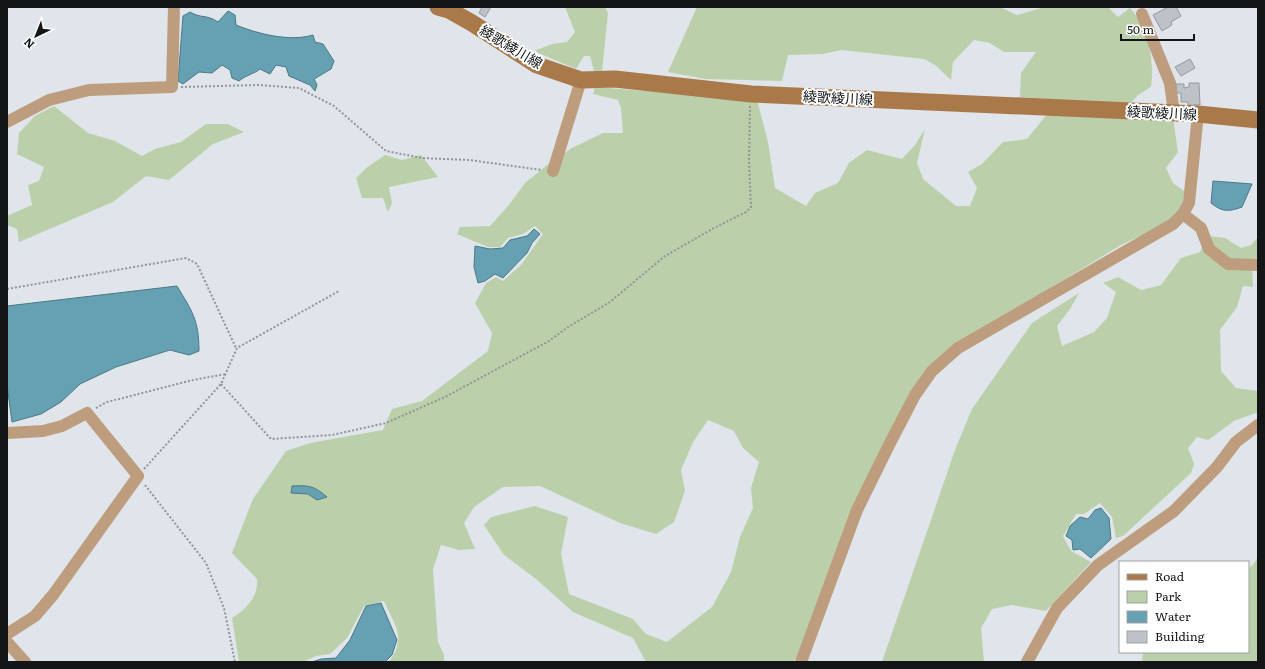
<svg xmlns="http://www.w3.org/2000/svg" width="1265" height="669" font-family="Literata,'Noto Sans JP',serif">
  <style>
    .green { fill: #bbd0aa }
    .water { fill: #65a1b3; stroke: #4c7784 }
    .building { fill: #bcc2c7; stroke: #93999e }
    .lines { fill: none; stroke-linecap: round; stroke-linejoin: round }
    .path { stroke: #909599; stroke-width: 2; stroke-dasharray: 2 2; stroke-linecap: butt }
    .minor { stroke: #be9d7e; stroke-width: 12 }
    .secondary { stroke: #a9794a; stroke-width: 17 }
    .labels { text-anchor: middle; stroke-width: 4; stroke-linejoin: round; paint-order: stroke }
    .street-label { font-size: 14px; fill: #131517; stroke: #fff }
  </style>
  <rect width="100%" height="100%" fill="#dfe5ea"/>
  <!-- green -->
  <path class="green" d="M565,7H605L608,13L602,72L594,71L590,56H584L576,69L534,51L552,44L567,42L575,32Z
    M697,7H1000L1017,15L1045,7H1108L1118,17L1130,8C1148,27 1155,61 1151,87L1138,95L1129,105L1020,97L1021,73L1036,52H1004L990,43L974,40L953,62L951,80L935,65L924,59L841,50L823,54L788,55L782,81L705,79L668,72Z
    M595,87L757,100L768,142L775,188L806,206L815,193L838,183L849,163L867,150L902,159L915,145L925,129L917,163L923,179L956,206H970L977,188L968,172L982,164L1003,142L1027,139L1048,113L1173,118L1178,152L1166,168L1173,183L1188,194L1179,212L1165,224L1121,245L994,322L911,393L800,652L793,662H646L633,638L573,612L536,579L504,555L484,525L491,517L535,506L568,517L561,554L569,594L633,619L646,634L667,642L712,607L731,572L740,537L753,508L751,488L759,462L743,448L734,431L708,420L693,442L681,470L685,491L674,522L656,534L620,523L540,486L503,487L474,507L464,523L475,549L459,550L441,545L433,569L438,642L444,655V662H389C407,637 395,626 384,601L364,606L347,638L330,654L316,656L303,662H239L232,618C247,609 258,597 257,579L232,553L253,499L286,451L310,443L383,430L392,409L422,401L488,351L492,333L475,303L486,283L496,277L503,281L521,265L543,234L535,226L523,234L508,238L500,247H488L457,234L460,227L490,226L508,206L525,183L546,166L572,148L603,133H623L621,108L618,100L593,94Z
    M54,106L88,133L115,141L142,156L155,149L181,142L206,124H228L244,132L213,144L169,180L146,176L113,202L19,242L17,229L7,225V216L32,205L28,185L39,181L44,167L17,154L19,133L35,116Z
    M385,155L402,160L421,155L438,177L389,187L392,203L388,212L383,198H362L356,178L366,168Z
    M1207,236L1225,238L1241,248L1251,245L1258,237V257L1252,261L1253,287L1243,286L1237,307L1220,330L1221,371L1236,388L1258,391V412L1234,421L1208,440L1197,437L1188,448L1194,464L1191,473L1123,536L1116,538L1112,517L1100,503L1084,514H1076L1063,536L1071,551L1091,562L1046,611L1012,605L992,609L981,628L984,662H882L955,450L972,409L1032,323L1079,293L1070,309L1057,326L1062,346L1094,332L1107,318L1116,292L1103,283L1118,277L1141,290L1161,285L1181,258L1200,252Z
    M1258,557V662H1142L1143,652H1248V568L1252,566Z"/>
  <!-- water -->
  <path class="water" d="M228,11L235,15L236,25C258,34 290,42 313,35L315,42L323,44L334,61L331,69L314,79L317,85L315,91L310,85L289,76L286,67L276,65L270,74L260,69C254,74 246,75 239,81L232,78L230,70L222,65L212,73L199,72L183,84L178,81L183,16L190,12C202,19 206,14 218,22Z
    M1213,181L1252,184L1242,207C1228,212 1222,212 1211,203Z
    M534,229L540,234L532,243L527,253L503,278L495,274L485,281L478,283L474,267L475,246L490,249L503,248L510,240L527,236Z
    M177,286C192,311 199,320 199,351L189,355L170,350L116,367L80,384L61,402L41,414L12,422L7,385V306Z
    M292,486C309,485 314,486 327,497L317,500L308,494L291,493Z
    M1101,508L1109,518L1111,539L1091,558L1080,549L1073,550L1072,540L1066,536L1070,526L1080,517L1088,519L1095,510Z
    M381,603L397,640L392,655L385,662H312L321,659L336,658L350,640L366,606Z"/>
  <!-- building -->
  <path class="building" d="M482,7H491L485,17L479,13Z
    M1168,7H1176L1181,16L1171,22L1172,25L1162,31L1153,15Z
    M1190,59L1195,68L1181,76L1175,67Z
    M1189,83H1199L1200,105H1188V102H1181V93H1177L1176,84H1184V88L1189,87Z"/>
  <g class="lines">
    <!-- path -->
    <path class="path" d="M181,87L259,85L299,88L334,106L386,151L422,158L469,160L542,170
      M7,289L186,258L197,264L236,348
      M221,384L271,439L332,435L386,423L445,397L549,341L568,327L610,302L665,256L714,228L746,212L751,207L749,163L750,106
      M96,408L107,402L193,380L226,374
      M144,469L221,384L237,348L339,291
      M145,485L206,563L224,608L235,662"/>
    <!-- minor -->
    <path class="minor" d="M1142,14L1170,83L1174,113
      M7,122L49,100L89,90L172,87L174,7
      M553,171L581,80
      M1183,214L1201,228L1209,249L1228,264L1258,265
      M7,433L43,431L62,426L87,413L138,476L53,595L35,616L7,634
      M7,642L25,662
      M801,662L857,510L889,445L915,395L932,371L958,348L1173,224L1183,214L1189,203L1198,114
      M1027,662L1057,608L1098,565L1174,511L1217,467L1236,442L1258,425"/>
    <!-- secondary -->
    <path class="secondary" d="M438,7L449,10L472,23L537,65L581,80L615,79L751,94L1198,114L1258,120"/>
  </g>
  <g class="labels">
    <!-- street labels -->
    <g class="street-label">
      <text transform="translate(511 47) rotate(31)" y="5">綾歌綾川線</text>
      <text transform="translate(838 98) rotate(3)" y="5">綾歌綾川線</text>
      <text transform="translate(1162 113) rotate(3)" y="5">綾歌綾川線</text>
    </g>
  </g>
  <!-- border -->
  <rect width="1265" height="669" fill="none" stroke="#131517" stroke-width="16"/>
  <!-- legend -->
  <rect x="1119" y="561" width="130" height="92" fill="#ffffff" stroke="#a1a1a2"/>
  <rect x="1127" y="574" width="20" height="6" fill="#a9794a" stroke="#a1a1a2"/>
  <text x="1155" y="581" font-size="12" fill="#131517">Road</text>
  <rect x="1127" y="591" width="20" height="12" fill="#bbd0aa" stroke="#a1a1a2"/>
  <text x="1155" y="601" font-size="12" fill="#131517">Park</text>
  <rect x="1127" y="611" width="20" height="12" fill="#65a1b3" stroke="#a1a1a2"/>
  <text x="1155" y="621" font-size="12" fill="#131517">Water</text>
  <rect x="1127" y="631" width="20" height="12" fill="#bcc2c7" stroke="#a1a1a2"/>
  <text x="1155" y="641" font-size="12" fill="#131517">Building</text>
  <!-- north arrow -->
  <g transform="translate(36 36) rotate(223)" stroke="#ffffff" stroke-width="3" paint-order="stroke">
  <path d="M0-3L7 15L0 10L-7 15Z" fill="#131517"/>
  <text y="-6" font-size="11" font-weight="bold" text-anchor="middle" fill="#131517">N</text>
  </g>
  <!-- scale -->
  <path d="M1121 34v6h73v-6" fill="none" stroke="#131517" stroke-width="2"/>
  <text x="1127" y="34" font-size="12" fill="#131517" stroke="#ffffff" stroke-width="3" paint-order="stroke">50 m</text>
</svg>
